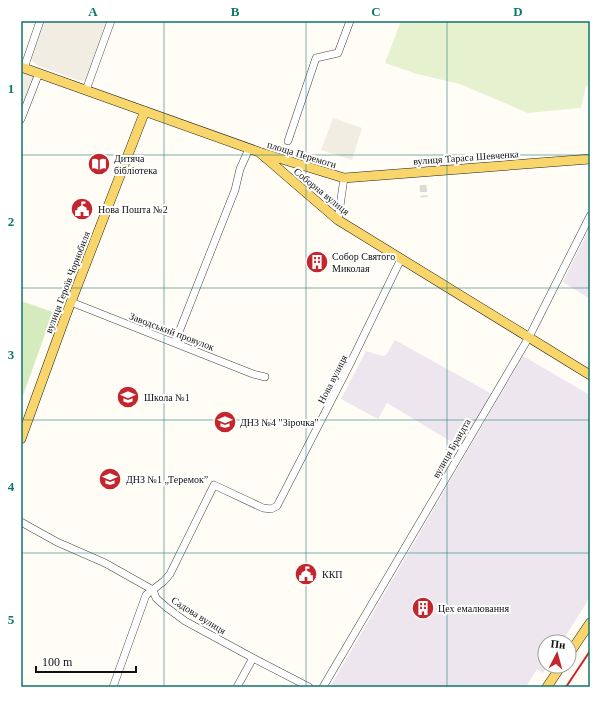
<svg xmlns="http://www.w3.org/2000/svg" width="611" height="708" font-family="'Times New Roman',serif">
  <style>
    .industrial { fill: #eee6ef }
    .green { fill: #d5ebbd }
    .pitch { fill: #e6f2cf }
    .plaza { fill: #f1ede2 }
    .lines { fill: none; stroke-linecap: round; stroke-linejoin: round }
    .minor-tunnel { stroke: #dbdad3; stroke-width: 7; stroke-dasharray: 7 3.5; stroke-linecap: butt }
    .minor-casing { stroke: #444; stroke-width: 8 }
    .major-casing { stroke: #222; stroke-width: 10 }
    .minor { stroke: #fff; stroke-width: 7 }
    .major { stroke: #f9d66b; stroke-width: 9 }
    .rail { stroke: #c4262e; stroke-width: 2 }
    .grid { fill: none; stroke: #0f766e; stroke-width: 1; stroke-opacity: 0.55 }
    .labels { text-anchor: middle; stroke-width: 4; stroke-linejoin: round; paint-order: stroke }
    .street-label { font-size: 10px; fill: #111; stroke: #fff }
    .poi-label { font-size: 10px; fill: #111; stroke: #fff; text-anchor: start }
    .neatline { fill: none; stroke: #0f766e; stroke-width: 1.5 }
    .grid-label { font-size: 13px; text-anchor: middle; font-weight: bold; fill: #0f766e }
  </style>
  <rect width="100%" height="100%" fill="#fffdf5"/>
  <!-- industrial -->
  <path class="industrial" d="M590,227V299L563,282Z
    M395,340L492,394L460,447L387,403L378,419L341,399L366,351L382,356L386,355Z
    M523,356L590,395V597L562,642H545V666H548L543,673L537,669L526,687H330Z"/>
  <!-- green -->
  <path class="green" d="M21,301L53,312L21,401Z"/>
  <!-- pitch -->
  <path class="pitch" d="M401,21H590V86H586L581,108L528,113L460,84L417,74L385,63Z"/>
  <!-- plaza -->
  <path class="plaza" d="M43,21H111L86,80L83,81L78,80L39,66L32,61L30,56Z
    M23,72L34,76L21,107V77Z
    M333,118L362,128L352,160L321,150Z"/>
  <g class="lines">
    <!-- minor-tunnel -->
    <path class="minor-tunnel" d="M423,185L424,197"/>
    <!-- minor casing -->
    <g class="minor-casing">
      <path id="minor" d="M24,68L40,21
        M86,90L111,21
        M21,119L39,73
        M288,141L316,58L338,53L350,21
        M338,220L344,178
        M71,302L253,374L265,377
        M175,342L235,190L240,169L249,149
        M21,522L57,542L105,563L153,590L156,598L166,607L185,621L253,658L309,687
        M113,687L146,595L164,581L170,574L214,485L263,508L271,509L277,506L349,366L401,259
        M237,687L253,658
        M323,687L529,337L590,216"/>
    </g>
    <!-- major casing -->
    <g class="major-casing">
      <path id="major" d="M21,67L259,152L338,220L590,375
        M262,153L344,178L590,159
        M21,439L66,315L145,111
        M569,654L590,623
        M547,687L561,666"/>
    </g>
    <!-- minor -->
    <use href="#minor" class="minor"/>
    <!-- major -->
    <use href="#major" class="major"/>
    <!-- rail -->
    <path class="rail" d="M566,687L590,651"/>
  </g>
  <!-- grid -->
  <path class="grid" d="M164,21V687M306,21V687M447,21V687M21,155H590M21,288H590M21,420H590M21,553H590"/>
  <!-- icons -->
  <defs>
    <g id="library-disc" transform="scale(1.15)"><circle r="9.5" fill="#c4262e" stroke="#fff"/><path d="M-6-4Q-3-5.5-.7-3.5V5Q-3 3-6 4ZM6-4Q3-5.5 .7-3.5V5Q3 3 6 4Z" fill="#fff"/></g>
    <g id="civic-disc" transform="scale(1.15)"><circle r="9.5" fill="#c4262e" stroke="#fff"/><path d="M-.6-6.5H3V-4.5H.6V-3L4-1V1h2V6H-6V1h2V-1L-.6-3ZM-1.2 2.5V6h2.4V2.5Z" fill="#fff"/></g>
    <g id="building-disc" transform="scale(1.15)"><circle r="9.5" fill="#c4262e" stroke="#fff"/><path d="M-4-6H4V6H1V3H-1V6H-4ZM-2.5-4.3h1.7v1.8h-1.7ZM.8-4.3h1.7v1.8H.8ZM-2.5-1h1.7V.8h-1.7ZM.8-1h1.7V.8H.8Z" fill="#fff"/></g>
    <g id="school-disc" transform="scale(1.15)"><circle r="9.5" fill="#c4262e" stroke="#fff"/><path d="M0-5L7-2L0 1L-7-2ZM-4 1L0 2.5L4 1V4Q0 6-4 4Z" fill="#fff"/></g>
  </defs>
  <g fill-rule="evenodd">
    <use href="#library-disc" x="99" y="164"/>
    <use href="#civic-disc" x="82" y="209"/>
    <use href="#building-disc" x="317" y="262"/>
    <use href="#school-disc" x="128" y="397"/>
    <use href="#school-disc" x="225" y="422"/>
    <use href="#school-disc" x="110" y="479"/>
    <use href="#civic-disc" x="306" y="574"/>
    <use href="#building-disc" x="423" y="608"/>
  </g>
  <g class="labels">
    <!-- street labels -->
    <g class="street-label">
      <text transform="translate(302 154) rotate(17)" y="4">площа Перемоги</text>
      <text transform="translate(466 157) rotate(-4)" y="4">вулиця Тараса Шевченка</text>
      <text transform="translate(322 191) rotate(39)" y="4">Соборна вулиця</text>
      <text transform="translate(67 282) rotate(-69)" y="4">вулиця Героїв Чорнобиля</text>
      <text transform="translate(172 331) rotate(21)" y="4">Заводський провулок</text>
      <text transform="translate(332 379) rotate(-63)" y="4">Нова вулиця</text>
      <text transform="translate(451 448) rotate(-60)" y="4">вулиця Брандта</text>
      <text transform="translate(199 615) rotate(32)" y="4">Садова вулиця</text>
    </g>
    <!-- poi labels -->
    <g class="poi-label">
      <text x="114" y="162">Дитяча<tspan x="114" dy="12">бібліотека</tspan></text>
      <text x="98" y="213">Нова Пошта №2</text>
      <text x="332" y="260">Собор Святого<tspan x="332" dy="12">Миколая</tspan></text>
      <text x="144" y="401">Школа №1</text>
      <text x="240" y="426">ДНЗ №4 "Зірочка"</text>
      <text x="126" y="483">ДНЗ №1 „Теремок”</text>
      <text x="322" y="578">ККП</text>
      <text x="438" y="612">Цех емалювання</text>
    </g>
  </g>
  <!-- border -->
  <rect width="611" height="708" fill="none" stroke="#ffffff" stroke-width="44"/>
  <!-- north arrow -->
  <g transform="translate(557 654) rotate(6)"><circle r="19" fill="#ffffff" stroke="#a0a0a0"/>
  <path d="M0-3L7 15L0 10L-7 15Z" fill="#c4262e"/>
  <text y="-6" font-size="11" font-weight="bold" text-anchor="middle" fill="#111111">Пн</text>
  </g>
  <!-- scale -->
  <path d="M36 666v6h100v-6" fill="none" stroke="#111111" stroke-width="2"/>
  <text x="42" y="666" font-size="12" fill="#111111" stroke="#ffffff" stroke-width="3" paint-order="stroke">100 m</text>
  <rect x="22" y="22" width="567" height="664" class="neatline"/>
  <g class="grid-label">
    <text x="93" y="16">A</text>
    <text x="235" y="16">B</text>
    <text x="376" y="16">C</text>
    <text x="518" y="16">D</text>
    <text x="11" y="93">1</text>
    <text x="11" y="226">2</text>
    <text x="11" y="359">3</text>
    <text x="11" y="491">4</text>
    <text x="11" y="624">5</text>
  </g>
</svg>
